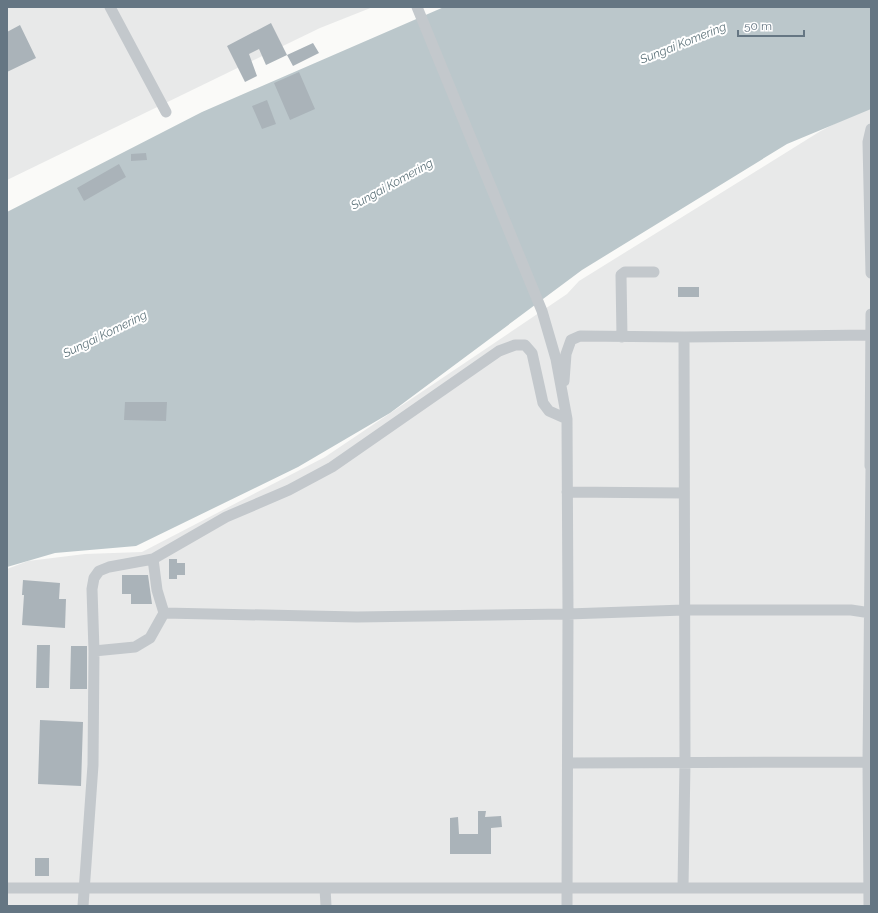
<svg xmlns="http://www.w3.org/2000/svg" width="878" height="913" font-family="Raleway,sans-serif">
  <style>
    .built { fill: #e8e9e9 }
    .water { fill: #bbc7cb }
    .building { fill: #aab3b9 }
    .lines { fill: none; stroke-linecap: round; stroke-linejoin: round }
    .minor { stroke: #c3c8cc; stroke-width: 11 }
    .labels { text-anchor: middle; stroke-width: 4; stroke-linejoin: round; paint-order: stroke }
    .water-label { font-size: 12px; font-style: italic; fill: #60757c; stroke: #fff }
  </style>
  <rect width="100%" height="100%" fill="#fafaf8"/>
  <!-- built -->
  <path class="built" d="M7,7H373L320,28L7,180Z
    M864,108L871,109V906H7V569L28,561L85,554L142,552L325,457L567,294L579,281L819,132Z"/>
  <!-- water -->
  <path class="water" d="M444,7H871V109L787,144L582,270L390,413L298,467L136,546L55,553L7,567V212L202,112Z"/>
  <!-- building -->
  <path class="building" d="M271,23L287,55L266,65L259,49L249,54L257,76L245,82L227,46Z
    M20,25L36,58L7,72V32Z
    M313,43L319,53L293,66L287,55Z
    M299,72L315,109L290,120L274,83Z
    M267,100L276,124L262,129L252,106Z
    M146,153L147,160L131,161V154Z
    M119,164L126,177L84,201L77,188Z
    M678,287H699V297H678Z
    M125,402H167L166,421L124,420Z
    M169,559H177V563H185V575H177V579H169Z
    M122,575H148L152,604H131V594H122Z
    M23,580L60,583L59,599H66L65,628L22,625L24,595H22Z
    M37,645H50L49,688H36Z
    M71,646H87V689H70Z
    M40,720L83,722L81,786L38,784Z
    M478,811H486L485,817L501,816L502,827L491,828V854H450V818L458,817L459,834H478Z
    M35,858H49V876H35Z"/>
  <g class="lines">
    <!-- minor -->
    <path class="minor" d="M110,7L166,112
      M417,7L542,311L556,359L567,419L568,614L567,906
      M871,129L868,142L871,273
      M622,337L621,275L625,272H654
      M564,381L566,354L571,340L580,336L684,337L871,335
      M870,466L871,314
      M567,492L684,493
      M153,559L157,590L164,613
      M94,651L135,647L150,638L164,613L357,617L568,614L684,610H851L871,613
      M568,763L871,762
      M7,888H871
      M325,888L326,906
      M683,888L685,762L684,337
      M83,906L93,765L94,651L92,589L94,578L99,571L109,567L153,559L226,517L289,490L332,467L499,351L515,345H525L532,353L543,403L549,411L567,419
      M869,906L868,762L871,466"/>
  </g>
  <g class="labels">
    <!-- water labels -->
    <g class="water-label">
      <text transform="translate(683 43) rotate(-22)" y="4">Sungai Komering</text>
      <text transform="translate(392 184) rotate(-29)" y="4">Sungai Komering</text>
      <text transform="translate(105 334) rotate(-26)" y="4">Sungai Komering</text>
    </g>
  </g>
  <!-- border -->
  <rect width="878" height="913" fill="none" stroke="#657683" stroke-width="16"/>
  <!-- scale -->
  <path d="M738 30v6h66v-6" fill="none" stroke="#657683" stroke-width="2"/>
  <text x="744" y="30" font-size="12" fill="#657683" stroke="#ffffff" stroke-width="3" paint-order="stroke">50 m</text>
</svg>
